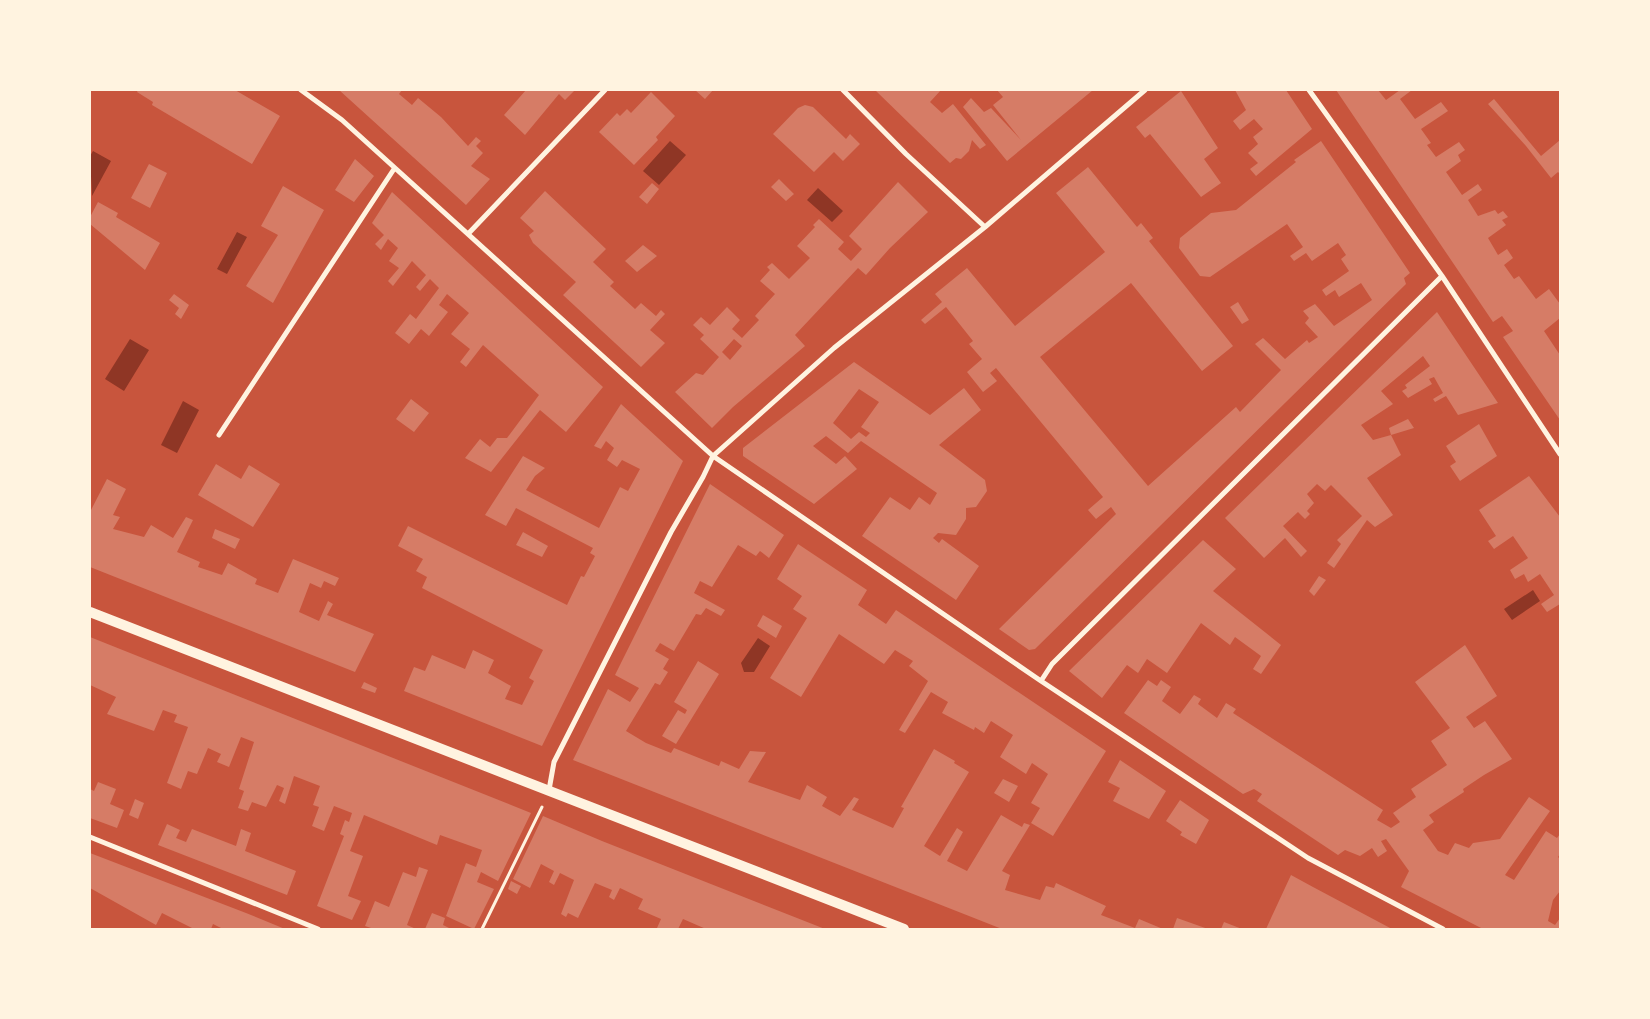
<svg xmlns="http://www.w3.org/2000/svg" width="1650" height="1019" font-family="Roboto,sans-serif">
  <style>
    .water { fill: #8f3625 }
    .building { fill: #d67c66; fill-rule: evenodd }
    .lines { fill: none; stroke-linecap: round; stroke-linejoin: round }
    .path { stroke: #fff3e0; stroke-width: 3 }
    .minor { stroke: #fff3e0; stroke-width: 5 }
    .secondary { stroke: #fff3e0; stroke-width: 10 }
  </style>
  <rect width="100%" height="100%" fill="#c8553d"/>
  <!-- water -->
  <path class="water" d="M670,141L686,155L659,185L643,171Z
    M93,151L111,161L92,196L90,156Z
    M818,188L843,211L832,222L807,200Z
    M237,232L247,237L227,274L217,269Z
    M130,339L149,350L124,391L105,379Z
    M183,401L199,410L177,453L161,445Z
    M1533,590L1540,601L1512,620L1504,609Z
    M758,638L770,646L754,672H744L741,663Z"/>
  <!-- building -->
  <path class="building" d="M138,90H235L280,116L252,164L152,105L153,102L137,92Z
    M339,90H402L399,94L412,105L418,98L441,117L468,146L476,137L481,141L476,146L483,153L471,166L490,179L466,205Z
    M526,90H575L565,100L559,94L525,135L504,115Z
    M695,90H713L705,99Z
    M875,90H941L930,102L942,113L953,104L986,145L980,149L972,140L969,151L961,159L956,158L950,163Z
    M997,90H1093L1007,161L963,107L971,98L984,112L991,108L1021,140L993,105L1003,97Z
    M1235,90H1286L1312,129L1256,176L1250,169L1258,163L1248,153L1258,144L1253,137L1263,129L1254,119L1240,130L1233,121L1246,110Z
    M1336,90H1378L1386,100L1400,90H1412L1400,99L1415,119L1441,102L1448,111L1421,129L1431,143L1427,145L1436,157L1459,142L1465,150L1458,155L1461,161L1446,172L1462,195L1478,184L1482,190L1468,200L1478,216L1495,210L1498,214L1503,211L1508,217L1502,220L1506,225L1488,238L1498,255L1507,249L1513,258L1504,265L1514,279L1519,276L1536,299L1549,289L1560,304V318L1544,331L1560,355V420L1503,337L1513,331L1502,316L1493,322Z
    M1181,91L1218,148L1204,159L1221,183L1201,197L1150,134L1145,138L1136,127Z
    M651,92L675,116L656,137L658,140L634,165L599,132L617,113L620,116L627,109L631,113Z
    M1494,99L1541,156L1560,140V174L1558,172L1551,178L1526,146L1488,104Z
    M805,105L813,107L846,139L850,134L860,144L843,161L834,152L814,172L773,134L798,108Z
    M1321,141L1410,273L1404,278L1406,284L1035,649L1029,650L999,629L1116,514L1111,507L1096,519L1088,510L1103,497L996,368L990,373L997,381L983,392L967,372L982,359L969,344L973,341L946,307L925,324L921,320L942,302L935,294L967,268L1015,326L1105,252L1056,193L1088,167L1137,227L1141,223L1153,238L1149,241L1233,346L1202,371L1131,283L1040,357L1148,486L1236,407L1240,412L1281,370L1255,344L1263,338L1285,359L1307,340L1309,343L1318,337L1305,323L1309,318L1303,311L1315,304L1334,326L1372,300L1361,283L1339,297L1335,290L1326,296L1322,290L1349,271L1341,259L1346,255L1338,243L1312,261L1306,253L1294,261L1290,256L1303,247L1287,224L1210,277L1200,276L1179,248L1180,238L1211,213L1236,210L1296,162L1294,160Z
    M355,159L374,176L354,202L335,190Z
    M149,164L167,173L150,208L131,198Z
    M779,179L794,194L786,201L771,187Z
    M898,182L928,212L890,248L866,275L858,268L795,335L805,346L733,407L712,428L675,392L696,373L703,375L719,357L700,339L704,335L693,325L701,317L710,325L727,307L740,320L732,329L742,338L759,320L755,316L775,294L760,281L770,270L767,267L772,263L789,279L810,258L797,246L815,227L813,225L819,219L844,242L838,249L851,261L862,249L849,236ZM734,339L742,346L730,360L722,352Z
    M652,183L659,189L647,204L639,197Z
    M283,186L324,210L273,303L246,286L278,235L261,226Z
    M545,191L606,249L593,262L614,282L610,286L635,309L641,303L656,316L661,310L665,314L650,330L665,343L641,367L563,295L576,282L533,243L529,235L534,231L520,218Z
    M392,192L603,387L566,432L540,410L491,472L465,458L480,439L490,447L497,438H507L539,395L483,345L466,367L460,362L470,349L451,334L469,313L447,294L439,305L448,312L429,336L421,329L409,344L395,333L410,314L416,319L439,288L430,279L420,291L416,287L426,275L412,261L393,286L388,281L399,268L389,261L398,248L388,239L381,250L375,244L384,235L372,223Z
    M98,202L118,213L116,217L160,243L145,270L90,224V217Z
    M643,245L657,256L637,272L625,261Z
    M174,294L189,305L181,319L175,314L179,308L169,300Z
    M1238,302L1249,320L1242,324L1230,307Z
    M1437,312L1498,403L1458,415L1446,396L1435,402L1433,399L1443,393L1434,377L1429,379L1432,384L1408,398L1402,391L1407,388L1405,385L1430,366L1423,356L1381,391L1393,404L1361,425L1373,440L1391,435L1389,428L1408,419L1414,428L1391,435L1401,455L1367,478L1393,515L1375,527L1367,520L1334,568L1327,563L1341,544L1337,540L1362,516L1331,485L1325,491L1317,484L1307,494L1314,503L1307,511L1310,514L1305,519L1298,512L1283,526L1307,551L1301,557L1285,538L1264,558L1225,518Z
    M854,362L930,415L964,388L981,410L939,445L985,480L987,491L976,507L966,508V519L956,535L938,533L933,538L939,543L942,539L979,566L956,600L862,536L890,497L910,510L919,497L930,505L937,493L861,441L848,453L826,436L813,446L836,464L845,456L857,469L814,504L743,456V448ZM859,389L879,402L861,427L870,433L866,437L859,432L851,439L833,423Z
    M411,399L429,413L414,432L396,419Z
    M621,404L683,461L542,746L404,691L414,667L425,671L432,655L465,669L473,650L494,660L488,673L511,686L505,699L522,705L534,681L529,678L543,650L422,588L427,577L416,571L423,559L398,546L408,526L567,605L581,576L584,577L595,556L590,553L593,548L516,508L506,526L485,515L523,456L545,468L535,476L526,490L599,528L620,487L628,491L640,469L622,460L617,467L607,460L614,448L606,441L601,449L594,446Z
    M1479,424L1497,456L1460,481L1450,466L1456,462L1446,446Z
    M216,464L241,479L249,465L280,484L253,527L198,495Z
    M1529,476L1560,517V604L1547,612L1541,604L1554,595L1540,574L1528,582L1524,574L1515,579L1510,570L1528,558L1513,536L1494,549L1488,541L1496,536L1479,510Z
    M107,479L126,489L113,515L120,517L113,529L144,537L151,525L173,538L186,517L193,520L177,552L200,562L198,567L222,575L228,563L257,579L255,584L278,593L293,559L339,578L335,586L324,581L321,588L310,583L299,612L319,621L328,601L333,604L327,615L374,634L355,672L90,567V512Z
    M710,484L784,535L769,558L760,551L756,556L738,545L712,587L700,581L694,593L725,610L721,616L706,608L701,615L696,614L674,651L660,643L655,651L669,659L663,669L668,672L660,685L655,683L626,731L646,743L671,753L674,748L719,766L721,761L739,769L750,751L766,752L748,782L800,800L807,785L827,797L822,806L840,816L854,797L859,799L852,810L893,828L904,808L901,807L934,749L955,761L954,763L969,772L924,846L940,856L957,828L963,832L947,861L967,871L1001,815L1022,827L1024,823L1030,825L1002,871L1010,875L1005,890L1040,900L1046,886L1054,888L1056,883L1106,906L1101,915L1135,928L1139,919L1163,929H1002L573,760L608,689L630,702L639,688L615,675Z
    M215,529L240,539L235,549L212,538Z
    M523,532L548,546L542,557L516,545Z
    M1203,540L1236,569L1213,591L1281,645L1261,674L1253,669L1261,656L1235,637L1230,645L1201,623L1167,673L1147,659L1138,673L1127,665L1102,698L1069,671Z
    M798,544L867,590L858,605L886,624L896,610L1106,751L1053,836L1031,823L1040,808L1031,803L1048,774L1032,763L1026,774L1000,757L1013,735L991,721L984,733L975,727L974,730L942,713L948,702L931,692L905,733L899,730L928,681L909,666L913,661L895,650L884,664L839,634L801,697L770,678L807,618L793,609L802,596L777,579Z
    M1319,576L1326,580L1314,596L1309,591Z
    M763,615L782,626L776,638L757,626Z
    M90,637L531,813L498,881L481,872L477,882L494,889L474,929L446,916L466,863L476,867L482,850L440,835L437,845L364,815L350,851L363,856L348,896L361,901L352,920L317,906L344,836L340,834L345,820L349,822L352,813L334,806L324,831L312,826L319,807L313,805L320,786L294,776L285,804L279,801L284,788L277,785L266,807L252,802L248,811L238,808L244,791L239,789L254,742L241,737L229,767L217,762L221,754L208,748L197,774L188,771L181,789L167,783L188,727L174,722L177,715L163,710L154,731L107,714L116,697L90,685Z
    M1465,645L1497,696L1466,717L1474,728L1485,721L1512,759L1484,775L1463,789L1464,792L1429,815L1434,822L1423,830L1438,851L1448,855L1455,843L1469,848L1473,843L1500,839L1529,797L1550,811L1505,875L1514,880L1546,831L1557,838L1560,834V854L1558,857L1560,859V891L1553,900L1548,921L1555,925L1560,918V929H1483L1401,887L1409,871L1386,839L1381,841L1387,851L1378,857L1372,848L1360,856L1345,850L1338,855L1257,801L1262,794L1254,789L1243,794L1124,713L1148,680L1157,686L1161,680L1171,687L1162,701L1180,714L1194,695L1201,699L1198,704L1217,718L1226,703L1236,709L1233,713L1383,810L1377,820L1391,828L1400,822L1393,813L1416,797L1411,789L1447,765L1431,741L1450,728L1415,682Z
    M698,661L719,674L676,744L662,736L678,710L685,714L687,710L674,702Z
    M364,682L377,688L375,693L361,688Z
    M1120,760L1166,791L1149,819L1113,801L1120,788L1108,782Z
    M1003,779L1018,786L1009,802L994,793Z
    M98,782L116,789L110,804L124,810L117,828L90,818V789L94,791Z
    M135,799L144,803L138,819L129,815Z
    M1180,800L1209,820L1196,844L1180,835L1182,832L1166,821Z
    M543,816L602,841L825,929H706L683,919L678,929H660L657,928L661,919L638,909L643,899L620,888L614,900L609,897L612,890L595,883L578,918L568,913L566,917L561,914L574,880L560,873L554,885L549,882L554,871L541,864L530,888L513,879Z
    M167,824L180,830L176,838L186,842L192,829L236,846L241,829L251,833L245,851L296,871L287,895L158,845Z
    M90,853L246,913L285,929H223L213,924L211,929H194L162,913L156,925L90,888Z
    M419,867L428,870L407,925L416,929H374L365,926L375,901L389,907L403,872L416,877Z
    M1291,875L1313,887L1392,929H1266Z
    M511,881L521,886L517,894L508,889Z
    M432,913L445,918L443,925L451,929H425Z
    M1177,918L1208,929H1173Z
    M1224,922L1242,929H1221Z"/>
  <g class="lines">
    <!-- path -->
    <path class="path" d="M482,929L542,807"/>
    <!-- minor -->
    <path class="minor" d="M301,90L342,120L713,456L1041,681L1308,858L1443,929
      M843,90L906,154L985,227
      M1309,90L1442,276L1560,454
      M468,234L605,90
      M219,435L394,169
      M1041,681L1052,664L1442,276
      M549,790L554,762L671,532L703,477L713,456L834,348L985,227L1145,90
      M90,837L318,929"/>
    <!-- secondary -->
    <path class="secondary" d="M90,612L904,929"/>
  </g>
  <!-- border -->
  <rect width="1650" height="1019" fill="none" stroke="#fff3e0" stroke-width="182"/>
</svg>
